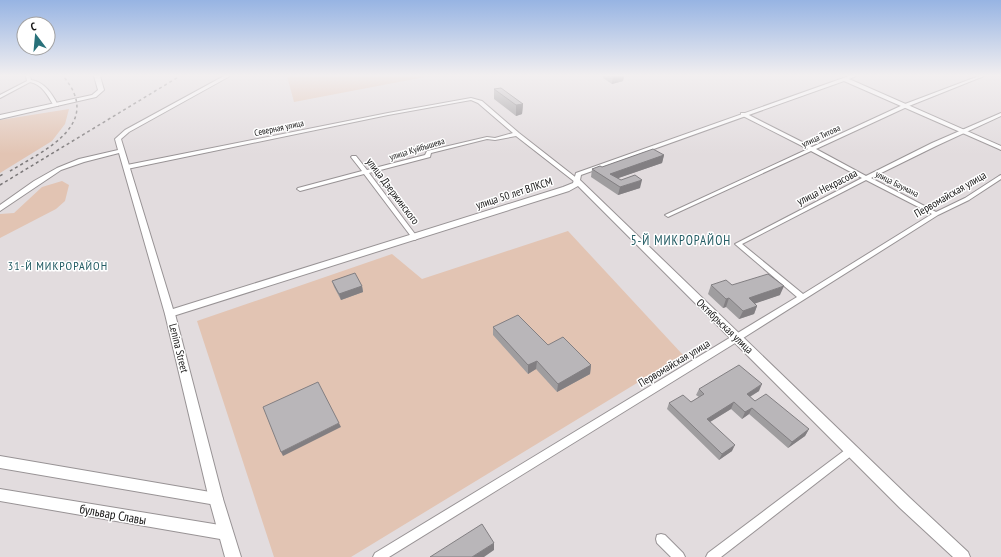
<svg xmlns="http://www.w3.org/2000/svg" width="1001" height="557" font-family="'PT Sans Narrow',sans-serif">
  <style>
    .green { fill: #e2c4b3 }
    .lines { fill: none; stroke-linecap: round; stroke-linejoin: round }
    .minor-casing { stroke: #989395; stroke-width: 2 }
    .tertiary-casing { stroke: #989395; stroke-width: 2 }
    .secondary-casing { stroke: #989395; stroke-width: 2 }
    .minor { fill: #fff; fill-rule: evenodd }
    .tertiary { fill: #fff; fill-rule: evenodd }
    .secondary { fill: #fff; fill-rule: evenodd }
    .rail { stroke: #7b7879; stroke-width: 1.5; stroke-dasharray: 3 3; stroke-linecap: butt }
    .wall { fill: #9f9d9f }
    .shaded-wall { fill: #827f82 }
    .building { fill: #b9b6b9; stroke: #827f82 }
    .labels { text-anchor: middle; stroke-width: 3; stroke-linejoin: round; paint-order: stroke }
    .far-street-label { font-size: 9px; fill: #181717; stroke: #fff }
    .street-label { font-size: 11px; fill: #181717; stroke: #fff }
    .neighbourhood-label { font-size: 12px; letter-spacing: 1px; fill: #235c64; stroke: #fff }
    .quarter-label { font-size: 13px; letter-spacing: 1px; fill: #235c64; stroke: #fff }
    .near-street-label { font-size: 13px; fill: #181717; stroke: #fff }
  </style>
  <rect width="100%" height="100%" fill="#e2dcde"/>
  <!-- green -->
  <path class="green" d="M287,76H430L294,102Z
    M69,109L65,124L52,141L0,173V120Z
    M62,181L69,185L65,201L56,209L0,238V214L14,213L42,187Z
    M568,231L683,355L351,557H274L197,321L392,254L422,279Z"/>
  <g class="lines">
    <!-- minor casing -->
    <g class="minor-casing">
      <path id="minor" d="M26,76H30L31,80C45,82 52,94 58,105V106H54C48,96 42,84 30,82L0,98V95L27,81Z
        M979,76H984L909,106L816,149L866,176L932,143L1001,113V116L936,146L871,178L936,212L965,198L999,176L1001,175V179L969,200L938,215L740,340L389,557H373L375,553L797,297L735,244L862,178L811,151L670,216L668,217L665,215L808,149L741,115V113H745L812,147L905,104ZM866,180L932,214L803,294L742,244Z
        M471,98L482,101L519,133L579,180V182H575L516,136L495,140L487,139L431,153L430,157L369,173L418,238L415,240L413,239L364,174L300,191L297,189L298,188L362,171L351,157L352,156H356L367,170L425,155L427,151L487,137L495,138L513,133L478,103L471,100L388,115L127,169L124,167L127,165L388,113Z
        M852,446L855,447L857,450L855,453L721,557H706L708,553L849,447Z
        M661,534L665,535L683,553L685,557H671L657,543L656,539L657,535Z"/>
    </g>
    <!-- tertiary casing -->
    <g class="tertiary-casing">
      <path id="tertiary" d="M224,76H230L129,132L121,139L173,309L563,187L573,183L576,173L849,76H856L849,79L1001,146V150L999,149L844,81L581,175L580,180L910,498L968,552L970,557H953L900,508L578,186L569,191L170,317L167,316L165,314L119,153L84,162L61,170L0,211V205L34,181L57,168L79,159L118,150L115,139L125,130Z
        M0,456L216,493L221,495L223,499L221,503L216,505L0,468Z
        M0,489L226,526L231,528L233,533L231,538L226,540L0,501Z"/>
    </g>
    <!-- secondary casing -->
    <g class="secondary-casing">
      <path id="secondary" d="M94,76H100L104,90L96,97L0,119V115L92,95L98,90Z
        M170,310L174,311L175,314L223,499L241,557H225L209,499L165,314L166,311Z"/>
    </g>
    <!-- minor -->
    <use href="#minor" class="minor"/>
    <!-- tertiary -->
    <use href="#tertiary" class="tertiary"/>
    <!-- secondary -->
    <use href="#secondary" class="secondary"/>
    <!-- rail -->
    <path class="rail" d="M10,171C45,150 104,124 63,76
      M0,176L3,174
      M0,185L180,76"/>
  </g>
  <!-- wall -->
  <path class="wall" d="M603,76H624L623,81L612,84L603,78Z
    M494,89L523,104L522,114L516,116L494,99Z
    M664,155L662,163L618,178L621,180L640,188L618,195L591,177L592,169Z
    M332,281L362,286L363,292L341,300L334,287Z
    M711,285H732L780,295L755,303L757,306L754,314L739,319L726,307L723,308L708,294Z
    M493,327L548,345L591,365L590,374L557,392L536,369L528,374L493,335Z
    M699,389L759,391L750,397L755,401L809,429L805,436L788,448L749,414L742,419L731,409L710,422L732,451L719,460L667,409L669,403L691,402L699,397L696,395Z"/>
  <!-- shaded-wall -->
  <path class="shaded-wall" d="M613,76H624L623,81L612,84Z
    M523,104L522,114L516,116V105Z
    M664,155L662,163L610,181V174Z
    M642,180L640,188L618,195L620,187Z
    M362,286L363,292L341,300L339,294Z
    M784,286L780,295L745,307L749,298Z
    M729,298L726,307L723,308L726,299Z
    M757,306L754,314L739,319L743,311Z
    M537,361L536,369L528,374V365Z
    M591,365L590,374L557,392L558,384Z
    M762,384L759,391L744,400L747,394Z
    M734,402L731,409L705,425L707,419Z
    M752,408L749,414L742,419L745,412Z
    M339,423L341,427L283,456L281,452Z
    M809,429L805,436L788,448L792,442Z
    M735,445L732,451L719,460L722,454Z
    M494,543V550L484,557H472Z"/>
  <!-- building -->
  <path class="building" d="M501,88L523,104L516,105L494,89Z
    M653,149L664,155L610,174L621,180L635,175L642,180L620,187L592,169L600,166L602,167Z
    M355,273L362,286L339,294L332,281Z
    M768,274L784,286L749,298L757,306L743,311L729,298L726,299L711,285L726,280L732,285Z
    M518,315L548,345L563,337L591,365L558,384L537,361L528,365L493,327Z
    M739,365L762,384L747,394L755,401L766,394L809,429L792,442L752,408L745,412L734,402L707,419L735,445L722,454L669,403L683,395L691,402L704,394L699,389Z
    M318,382L339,423L281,452L263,407Z
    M482,524L494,543L472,557H430Z"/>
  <!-- sky -->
  <linearGradient id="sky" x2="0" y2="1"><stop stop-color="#97b4e3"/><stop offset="0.49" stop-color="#f2eff0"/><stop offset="1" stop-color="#f2eff0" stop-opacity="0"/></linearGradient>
  <rect width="1001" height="154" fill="url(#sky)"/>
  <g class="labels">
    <!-- far-street labels -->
    <g class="far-street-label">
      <text transform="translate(279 128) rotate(-12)" y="3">Северная улица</text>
      <text transform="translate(821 136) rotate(-25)" y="3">улица Титова</text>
      <text transform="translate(417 149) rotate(-17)" y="3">улица Куйбышева</text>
      <text transform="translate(897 184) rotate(27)" y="3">улица Баумана</text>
    </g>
    <!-- street labels -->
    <g class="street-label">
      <text transform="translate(827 187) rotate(-27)" y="4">улица Некрасова</text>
      <text transform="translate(393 191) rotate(53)" y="4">улица Дзержинского</text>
      <text transform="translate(514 193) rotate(-18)" y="4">улица 50 лет ВЛКСМ</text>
      <text transform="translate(950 194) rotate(-30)" y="4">Первомайская улица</text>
      <text transform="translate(725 326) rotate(44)" y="4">Октябрьская улица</text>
      <text transform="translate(179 348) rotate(76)" y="4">Lenina Street</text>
      <text transform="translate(674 363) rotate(-31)" y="4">Первомайская улица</text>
    </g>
    <!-- neighbourhood labels -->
    <g class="neighbourhood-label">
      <text x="58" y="270">31-Й МИКРОРАЙОН</text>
    </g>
    <!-- quarter labels -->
    <g class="quarter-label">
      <text x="681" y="245">5-Й МИКРОРАЙОН</text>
    </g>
    <!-- near-street labels -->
    <g class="near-street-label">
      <text transform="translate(113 514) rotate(10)" y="5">бульвар Славы</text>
    </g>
  </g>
  <!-- north arrow -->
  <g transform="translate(36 36) rotate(344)"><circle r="19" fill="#ffffff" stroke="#a3a2a2"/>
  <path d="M0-3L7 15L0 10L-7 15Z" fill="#28717a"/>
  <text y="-6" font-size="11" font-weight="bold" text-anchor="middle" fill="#181717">С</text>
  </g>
</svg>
